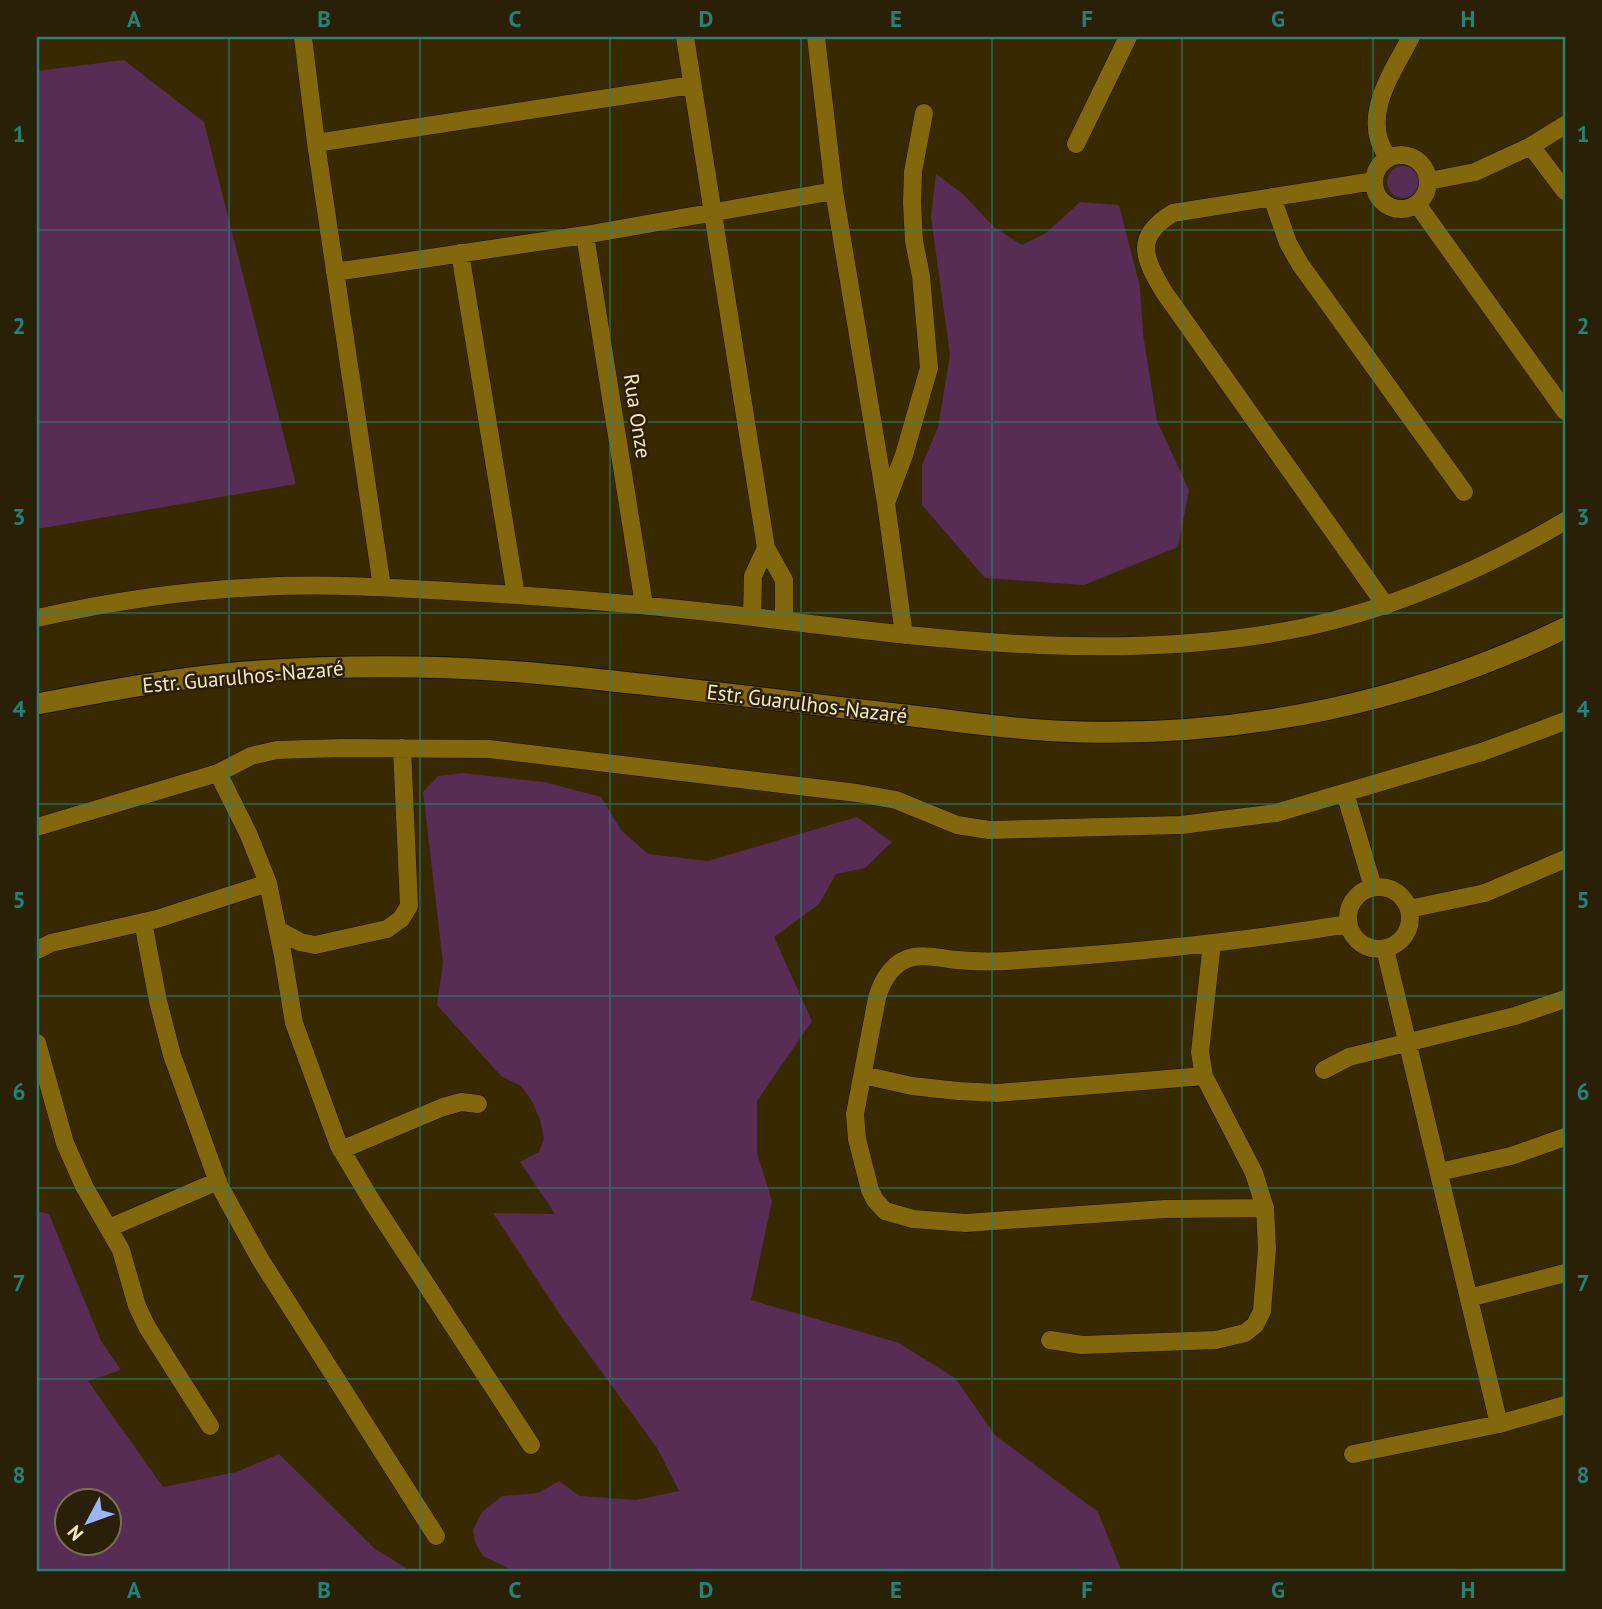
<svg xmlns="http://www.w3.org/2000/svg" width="1602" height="1609" font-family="'PT Sans',sans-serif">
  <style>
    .green { fill: #572c55; fill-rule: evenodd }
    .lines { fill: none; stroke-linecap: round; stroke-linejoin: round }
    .street-casing { stroke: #1b1200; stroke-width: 19 }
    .secondary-casing { stroke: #1b1200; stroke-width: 23 }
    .street { stroke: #83670c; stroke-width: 18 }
    .secondary { stroke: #83670c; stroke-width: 21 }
    .grid { fill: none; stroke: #268176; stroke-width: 2; stroke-opacity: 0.55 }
    .labels { text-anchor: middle; stroke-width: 5; stroke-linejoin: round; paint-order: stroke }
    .street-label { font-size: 21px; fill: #f7e8c2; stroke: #2a2007 }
    .neatline { fill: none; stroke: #268176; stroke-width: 2.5 }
    .grid-label { font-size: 23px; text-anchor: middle; font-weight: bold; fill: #268176 }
  </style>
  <rect width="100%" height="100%" fill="#382900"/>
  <!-- green -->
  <path class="green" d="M124,60L204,122L296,484L37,529V71Z
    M1387 182a16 16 0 1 1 32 0a16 16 0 1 1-32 0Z
    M936,174L962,193L994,227L1022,245L1046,233L1080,202L1119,205L1140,287L1143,334L1157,421L1189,490L1178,547L1084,585L985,578L922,505V465L938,427L950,355L931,217Z
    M462,773L544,782L601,797L621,830L648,854L708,861L857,817L892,842L865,868L836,874L819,904L774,937L812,1021L757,1101V1153L772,1201L751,1300L899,1343L955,1378L995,1435L1098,1512L1122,1572H516L483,1556L475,1542L473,1530L482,1512L502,1496L538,1493L559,1481L580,1496L636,1500L679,1491L657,1448L563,1319L493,1213L555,1214L520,1162L539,1152L544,1138L540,1120L532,1101L521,1086L501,1076L437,1005L443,963L423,792L438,776Z
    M37,1211L49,1214L101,1341L121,1370L88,1381L163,1487L236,1472L279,1454L374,1548L412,1572H37ZM108,1500V1542H66V1500Z"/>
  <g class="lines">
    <!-- street casing -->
    <g class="street-casing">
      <path id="street" d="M303,37L316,143L382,587
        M685,37L766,548L784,580V621
        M816,37L834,191L886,503L904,635
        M316,143L692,85
        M1076,144L1128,37
        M1531,146L1565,191
        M1374 182a27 27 0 1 1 54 0a27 27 0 1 1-54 0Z
        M1388,157C1359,119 1392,73 1411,37
        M1374,181L1173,213C1133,237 1144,258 1164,292L1386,606
        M1429,181L1475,172L1531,146L1565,125
        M1272,197L1288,243L1300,264L1464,492
        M1417,204L1565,411
        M585,235L644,605
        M460,253L516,595
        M335,272L585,235L834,191
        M886,503L904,455L929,368L921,276L914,241L912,203L913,172L924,113
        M752,617L753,576L766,548
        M37,618C108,602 189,590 261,587C329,583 397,588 465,592C561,597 657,606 753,617C936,639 1123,665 1306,627C1399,607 1484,569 1565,521
        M218,773L248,833L268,883L283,956L294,1023L339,1146L373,1203L531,1445
        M1345,793L1373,887
        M37,827L218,773L251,756L277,750L341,748L489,749L857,793L896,800L957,825L989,830L1181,825L1276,813L1482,752L1565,721
        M1348 918a31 31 0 1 1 62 0a31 31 0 1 1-62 0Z
        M1409,909L1485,893L1565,859
        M143,922L158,1001L172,1055L219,1185L260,1259L436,1536
        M278,930L300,942L315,945L387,929L401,919L409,906L402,748
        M1385,949L1499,1424
        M37,950L51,943L157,919L268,883
        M37,1043L65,1143L84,1186L121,1250L137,1306L147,1327L210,1426
        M1324,1070L1349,1057L1515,1016L1565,999
        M863,1075L912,1086L958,1091L997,1093L1204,1076
        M341,1150L443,1107L461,1102L478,1104
        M1439,1172L1511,1156L1565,1137
        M1265,1208L1165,1209L966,1223L913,1219L885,1211L875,1200L870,1190L857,1139L855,1114L877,998C882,980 894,960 914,957C928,954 943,959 957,960C978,962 999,962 1020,960C1130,953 1240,942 1348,924
        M109,1228L218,1181
        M1469,1298L1565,1273
        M1050,1340L1082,1345L1216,1340L1245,1333L1255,1325L1262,1311L1267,1249L1265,1208L1254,1173L1204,1076L1200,1052L1212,943
        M1353,1454L1499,1424L1565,1405"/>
    </g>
    <!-- secondary casing -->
    <g class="secondary-casing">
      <path id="secondary" d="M37,704C106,691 175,678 245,672C340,665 437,665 533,673C654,684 775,700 896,714C958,721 1021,731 1083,732C1249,736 1416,701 1565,628"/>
    </g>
    <!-- street -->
    <use href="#street" class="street"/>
    <!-- secondary -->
    <use href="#secondary" class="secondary"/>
  </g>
  <!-- grid -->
  <path class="grid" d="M229,37V1572M420,37V1572M610,37V1572M801,37V1572M992,37V1572M1182,37V1572M1373,37V1572M37,230H1565M37,422H1565M37,613H1565M37,804H1565M37,996H1565M37,1188H1565M37,1379H1565"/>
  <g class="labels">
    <!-- street labels -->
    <g class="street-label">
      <text transform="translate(637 416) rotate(81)" y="7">Rua Onze</text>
      <text transform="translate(243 677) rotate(-5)" y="7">Estr. Guarulhos-Nazaré</text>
      <text transform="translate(807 704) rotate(7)" y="7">Estr. Guarulhos-Nazaré</text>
    </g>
  </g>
  <!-- border -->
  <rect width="1602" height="1609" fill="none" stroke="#2a2007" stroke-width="77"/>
  <!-- north arrow -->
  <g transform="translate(88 1522) rotate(229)"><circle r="33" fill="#2a2007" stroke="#7c7052" stroke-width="2"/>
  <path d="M0-5L12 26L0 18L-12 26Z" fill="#9ab5fd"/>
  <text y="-10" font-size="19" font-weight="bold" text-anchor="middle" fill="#f7e8c2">N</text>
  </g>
  <rect x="38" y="38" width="1526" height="1532" class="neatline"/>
  <g class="grid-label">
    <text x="134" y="27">A</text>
    <text x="324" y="27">B</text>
    <text x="515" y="27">C</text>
    <text x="706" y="27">D</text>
    <text x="896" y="27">E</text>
    <text x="1087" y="27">F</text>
    <text x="1278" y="27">G</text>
    <text x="1468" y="27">H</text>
    <text x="19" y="142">1</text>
    <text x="1583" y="142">1</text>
    <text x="19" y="334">2</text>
    <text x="1583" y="334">2</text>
    <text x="19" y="525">3</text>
    <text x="1583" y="525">3</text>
    <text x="19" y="717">4</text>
    <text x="1583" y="717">4</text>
    <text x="19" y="908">5</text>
    <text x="1583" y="908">5</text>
    <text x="19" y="1100">6</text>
    <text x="1583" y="1100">6</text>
    <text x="19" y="1291">7</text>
    <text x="1583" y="1291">7</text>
    <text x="19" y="1483">8</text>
    <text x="1583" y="1483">8</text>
    <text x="134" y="1598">A</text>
    <text x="324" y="1598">B</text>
    <text x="515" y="1598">C</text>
    <text x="706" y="1598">D</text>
    <text x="896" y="1598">E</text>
    <text x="1087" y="1598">F</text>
    <text x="1278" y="1598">G</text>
    <text x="1468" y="1598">H</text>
  </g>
</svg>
